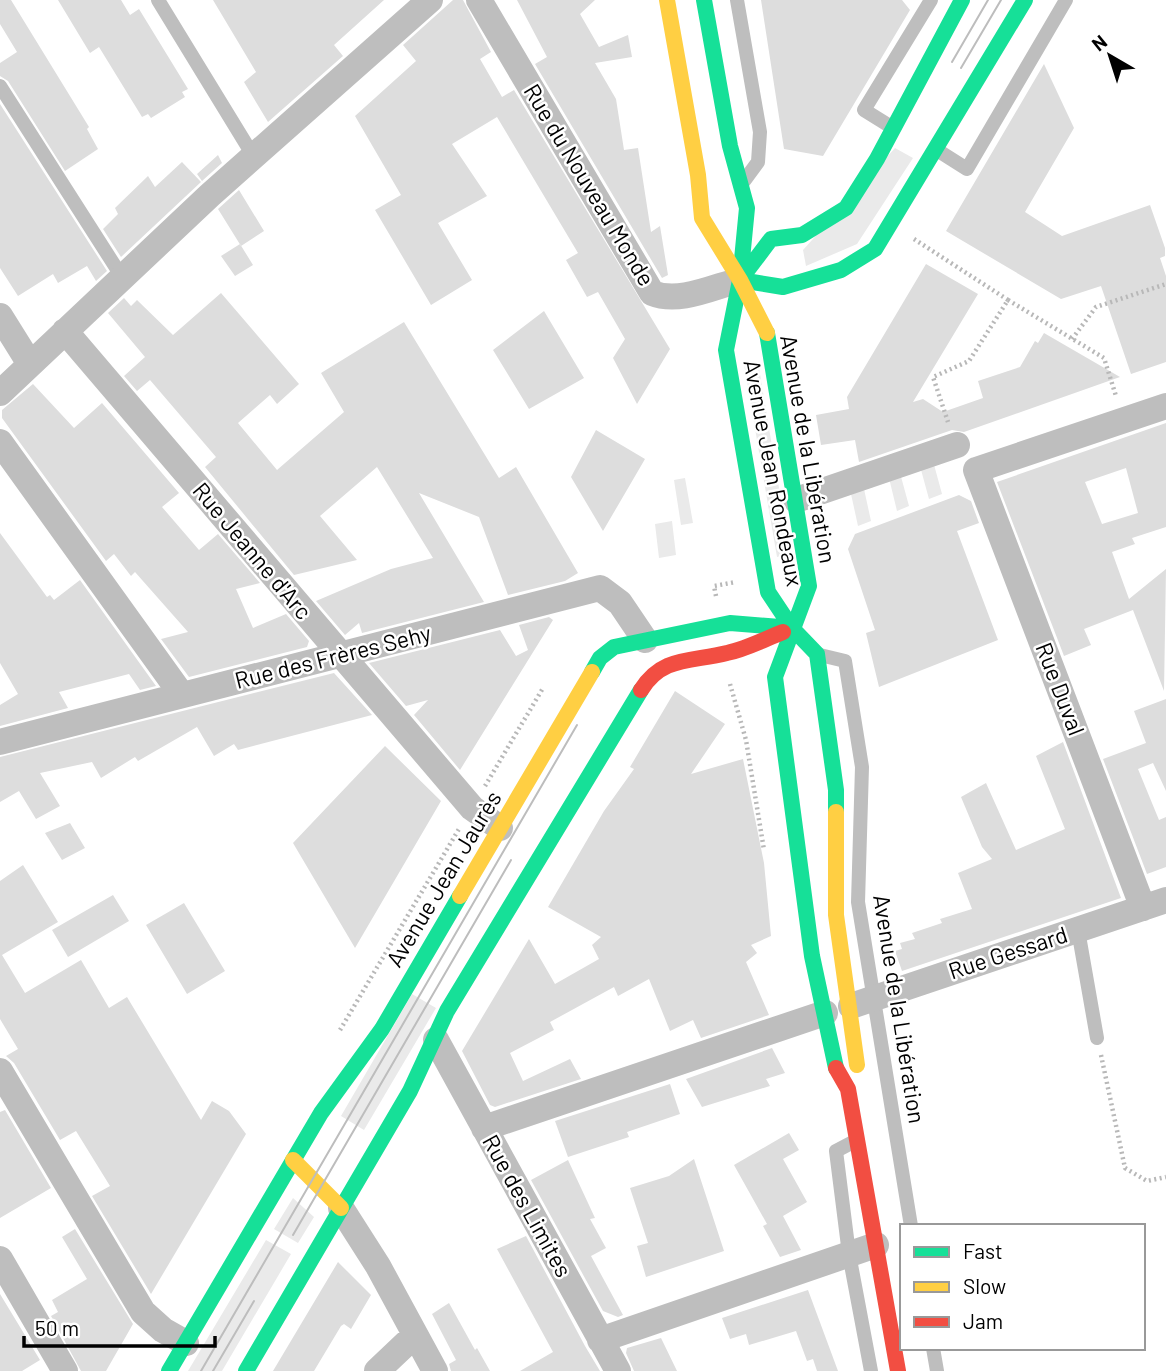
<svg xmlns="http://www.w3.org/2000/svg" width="1166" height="1371" font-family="Barlow,sans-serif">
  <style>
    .grass { fill: #eaeaea }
    .building { fill: #ddd; fill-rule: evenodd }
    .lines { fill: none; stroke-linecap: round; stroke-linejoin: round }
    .path { stroke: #b8b8b8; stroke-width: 4.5; stroke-dasharray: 2 3.5; stroke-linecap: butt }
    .lane { stroke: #bebebe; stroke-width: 14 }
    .street { stroke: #bebebe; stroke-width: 26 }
    .fast { stroke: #16e098; stroke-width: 16 }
    .slow { stroke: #ffcf43; stroke-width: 16 }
    .jam { stroke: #f24e42; stroke-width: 16 }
    .tram { stroke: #bdbdbd; stroke-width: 2 }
    .labels { text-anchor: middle; stroke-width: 5; stroke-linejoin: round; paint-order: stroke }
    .street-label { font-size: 23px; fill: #000; stroke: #fff }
  </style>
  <rect width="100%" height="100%" fill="#fff"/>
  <!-- grass -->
  <path class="grass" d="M895,148L913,158L857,244L806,266L803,250Z
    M758,362L790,554L777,557L744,364Z
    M933,461L942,494L929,499L920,466Z
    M900,473L909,506L897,511L889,478Z
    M685,478L693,523L681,525L674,480Z
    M864,489L871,521L858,526L851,494Z
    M672,521L676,555L659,558L655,524Z
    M412,994L436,1008L364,1130L341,1116Z
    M293,1198L314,1217L298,1243L274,1229Z
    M266,1240L291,1254L222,1371H188Z"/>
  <!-- building -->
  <path class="building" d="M0,0H11L89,127L87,129L98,149L65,171L8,81L0,76V63L17,52L0,24Z
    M58,0H121L130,15L139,9L188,89L182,92L185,97L151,118L148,114L142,117L99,47L90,53Z
    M213,0H384L334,45L343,56L268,122L244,82L256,72Z
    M453,0H463L491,52L480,59L502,97L514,90L670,349L637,404L613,358L625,339L598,292L587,297L566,260L578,253L497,117L452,144L487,196L438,223L472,280L431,305L375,210L401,195L355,116L416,61L403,45Z
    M517,0H595L580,14L599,47L628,35L632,57L595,63L616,99L624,150L638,148L651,232L660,226L668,275L662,278L535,64L547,57Z
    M761,0H902L910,10L823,156L784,149Z
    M1044,64L1074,128L1025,212L1062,236L1150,205L1165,248V256L1160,258L1166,276V362L1131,374L1101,286L1061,299L946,231Z
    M0,104L107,271L96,281L87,266L58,283L53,274L18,296L0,268Z
    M218,155L222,163L202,181L197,174Z
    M182,162L201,182L121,257L103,229L118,214L115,208L148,176L155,187Z
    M239,190L264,231L241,246L218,209Z
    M240,244L253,265L235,276L221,256Z
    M926,264L978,294L913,402L923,399L943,412L983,398L978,381L1020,367L1035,341L1038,343L1044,333L1120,377L964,432L952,430L859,462L855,440L821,445L816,415L849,409L847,397Z
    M221,293L299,384L277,404L270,395L238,423L277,470L344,412L321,373L404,322L499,478L516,467L578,573L565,581L508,595L479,517L419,493L484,602L362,633L359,623L345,635L316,601L391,569L433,558L377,467L320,516L357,560L294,575L205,467L216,457L150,380L137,391L124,376L145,357L108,313L124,298L131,306L137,300L173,335Z
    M544,311L584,378L529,409L493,350Z
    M33,384L74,428L102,403L179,493L162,507L199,550L218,534L260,583L236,589L253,628L286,614L309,641L307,647L189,677L161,639L188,632L135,572L131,576L114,554L106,561L2,418V410Z
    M1166,423V527L1132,538L1135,544L1112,552L1129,599L1166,569L1164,691L1133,610L1084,629L1091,645L1064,656L997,482ZM1126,468L1138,513L1102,524L1085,482Z
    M596,430L645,459L603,531L571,477Z
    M959,495L971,501L979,523L957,531L998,640L879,687L866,633L875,630L848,549L855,534Z
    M0,533L47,597L50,595L54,600L80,580L156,686L140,690L129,674L59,692L68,708L0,726V705L18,694L0,663Z
    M549,617L553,620L460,770L414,715L428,700L406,706L369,663L500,630L516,656L528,650L519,625Z
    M334,673L372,715L238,750L234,744L214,756L197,727L138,761L135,757L101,778L92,762L40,773L60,806L36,819L19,791L0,802V757Z
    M675,691L725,724L691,774L743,759L764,863L771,936L751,945L757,953L746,962L769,1015L701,1038L693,1020L670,1031L649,979L618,996L614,987L550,1022L554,1030L510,1053L523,1081L570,1059L581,1079L495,1107L490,1105L462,1051L529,939L555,984L599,959L592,945L601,937L548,907L604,811L634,769L630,767Z
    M1166,699V791L1153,763L1138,769L1159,820L1166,817V867L1147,874L1103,759L1146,743L1134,711Z
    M1063,742L1121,898L902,971L895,951L902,949L900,943L915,939L912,933L942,923L940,919L972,909L958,873L992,859L982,847L961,797L986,783L1016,850L1065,829L1036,756Z
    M385,746L441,801L355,948L293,843Z
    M70,823L85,848L62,860L45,833Z
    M23,865L58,922L2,955L25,993L81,960L109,1008L127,997L201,1120L212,1101L229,1111L246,1134L151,1294L92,1196L110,1186L76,1131L60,1140L14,1063L6,1056L18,1049L0,1019V881Z
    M113,895L129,921L68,957L52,930Z
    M184,903L225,971L187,994L146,925Z
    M772,1048L785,1073L766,1079L770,1086L702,1107L686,1079Z
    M670,1084L680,1114L627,1132L629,1137L568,1157L555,1121Z
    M5,1110L51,1188L0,1218V1112Z
    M789,1133L799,1150L783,1159L807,1202L783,1216L801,1250L780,1257L763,1226L767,1224L734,1165Z
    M694,1159L724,1251L646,1277L637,1246L648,1243L630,1188L669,1176Z
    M568,1160L595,1218L590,1219L606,1248L591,1256L623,1315L618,1317L603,1311L531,1180Z
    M75,1229L133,1324L106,1371H81L51,1316L58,1312L52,1300L87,1279L62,1237Z
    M526,1236L585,1346L600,1371H520L553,1352L497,1249Z
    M338,1262L371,1295L351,1329L344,1324L341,1326L314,1371H273Z
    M808,1290L838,1371H817L813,1359L807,1361L796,1331L749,1345L746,1334L730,1339L722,1318Z
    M0,1294L40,1360L22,1371H0Z
    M449,1303L475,1350L477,1348L490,1371H451L449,1364L456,1360L432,1314Z
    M661,1338L677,1371H634L626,1353L627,1348Z"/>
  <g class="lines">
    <!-- path -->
    <path class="path" d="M914,239L1008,300L969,361L933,377L948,422
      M1008,300L1104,358L1116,396
      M1072,339L1096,307L1166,284
      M716,596L714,586L736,582
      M730,684L746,740L764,850
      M485,786L543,688
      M340,1030L459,829
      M1101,1055L1125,1168L1147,1181L1166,1177"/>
    <!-- lane -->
    <path class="lane" d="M158,0L254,157
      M737,0L760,132L758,162L744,181
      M0,86L122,277
      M893,128L864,110L931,0
      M937,150L967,169L1066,0
      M820,655L845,661L862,767L858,902L911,1226
      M1078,930L1097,1038
      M855,1141L836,1151L849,1254L871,1371
      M933,1348L937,1371"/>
    <!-- street -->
    <path class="street" d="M479,0L652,293C679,304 713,287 740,280
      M0,316L30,364
      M65,331L472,808L500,828
      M0,393L210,195L430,0
      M0,442L182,695
      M796,500L957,445
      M0,742L600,588L620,603L645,640
      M1143,908L976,470L1166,406
      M851,1006L1166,900
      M436,1040L618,1371
      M0,1071L143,1312L163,1330L186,1343
      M484,1128L825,1013
      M341,1208L378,1266L435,1371
      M0,1259L65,1371
      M600,1340L876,1245
      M377,1371L415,1335"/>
    <!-- fast -->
    <path class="fast" d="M704,0L730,146L747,208L740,280L726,350L768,592L792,628L817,654L836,790V812
      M740,280L783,287L841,270L875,249L1025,0
      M740,280L771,239L802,235L846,208L877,159L962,0
      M767,333L809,586L775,677L812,956L836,1068
      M592,672L600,658L614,647L730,623L792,628
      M169,1371L321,1113L382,1029L460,896
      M246,1371L410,1091L447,1011L641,690"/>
    <!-- slow -->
    <path class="slow" d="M667,0L698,175L702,218L740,280L767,333
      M836,812V915L857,1065
      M460,896L592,672
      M293,1160L341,1208"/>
    <!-- jam -->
    <path class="jam" d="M641,690C662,656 691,662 727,653C746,649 765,639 783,632
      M836,1068L848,1089L898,1371"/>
    <!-- tram -->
    <path class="tram" d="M952,62L988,0
      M961,68L1001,0
      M293,1235L511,860
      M201,1371L577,725
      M213,1371L254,1301"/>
  </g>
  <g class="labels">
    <!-- street labels -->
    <g class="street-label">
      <text transform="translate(589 185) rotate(59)" y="8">Rue du Nouveau Monde</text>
      <text transform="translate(808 449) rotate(80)" y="8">Avenue de la Libération</text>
      <text transform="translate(773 473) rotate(79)" y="8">Avenue Jean Rondeaux</text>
      <text transform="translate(252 551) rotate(50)" y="8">Rue Jeanne d'Arc</text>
      <text transform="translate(333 657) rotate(-14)" y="8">Rue des Frères Sehy</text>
      <text transform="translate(1060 689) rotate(69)" y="8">Rue Duval</text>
      <text transform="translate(444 879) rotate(-59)" y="8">Avenue Jean Jaurès</text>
      <text transform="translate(1008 953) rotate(-18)" y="8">Rue Gessard</text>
      <text transform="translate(899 1009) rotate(81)" y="8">Avenue de la Libération</text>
      <text transform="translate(527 1206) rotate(61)" y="8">Rue des Limites</text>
    </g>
  </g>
  <!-- legend -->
  <rect x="900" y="1224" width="245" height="126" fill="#ffffff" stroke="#999999" stroke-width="2"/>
  <rect x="914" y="1247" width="35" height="10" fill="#16e098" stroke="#999999" stroke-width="2"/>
  <text x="963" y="1259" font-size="21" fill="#000000">Fast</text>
  <rect x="914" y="1282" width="35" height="10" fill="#ffcf43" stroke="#999999" stroke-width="2"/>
  <text x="963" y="1294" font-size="21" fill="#000000">Slow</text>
  <rect x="914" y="1317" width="35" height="10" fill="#f24e42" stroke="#999999" stroke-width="2"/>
  <text x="963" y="1329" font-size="21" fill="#000000">Jam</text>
  <!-- north arrow -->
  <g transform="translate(1110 56) rotate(321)" stroke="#ffffff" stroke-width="5" paint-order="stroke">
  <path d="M0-5L12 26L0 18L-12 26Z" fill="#000000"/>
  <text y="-10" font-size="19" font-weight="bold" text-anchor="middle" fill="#000000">N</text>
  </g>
  <!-- scale -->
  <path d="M24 1336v10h191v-10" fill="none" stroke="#000000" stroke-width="3.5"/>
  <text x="35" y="1336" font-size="21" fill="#000000" stroke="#ffffff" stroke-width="5" paint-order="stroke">50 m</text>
</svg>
